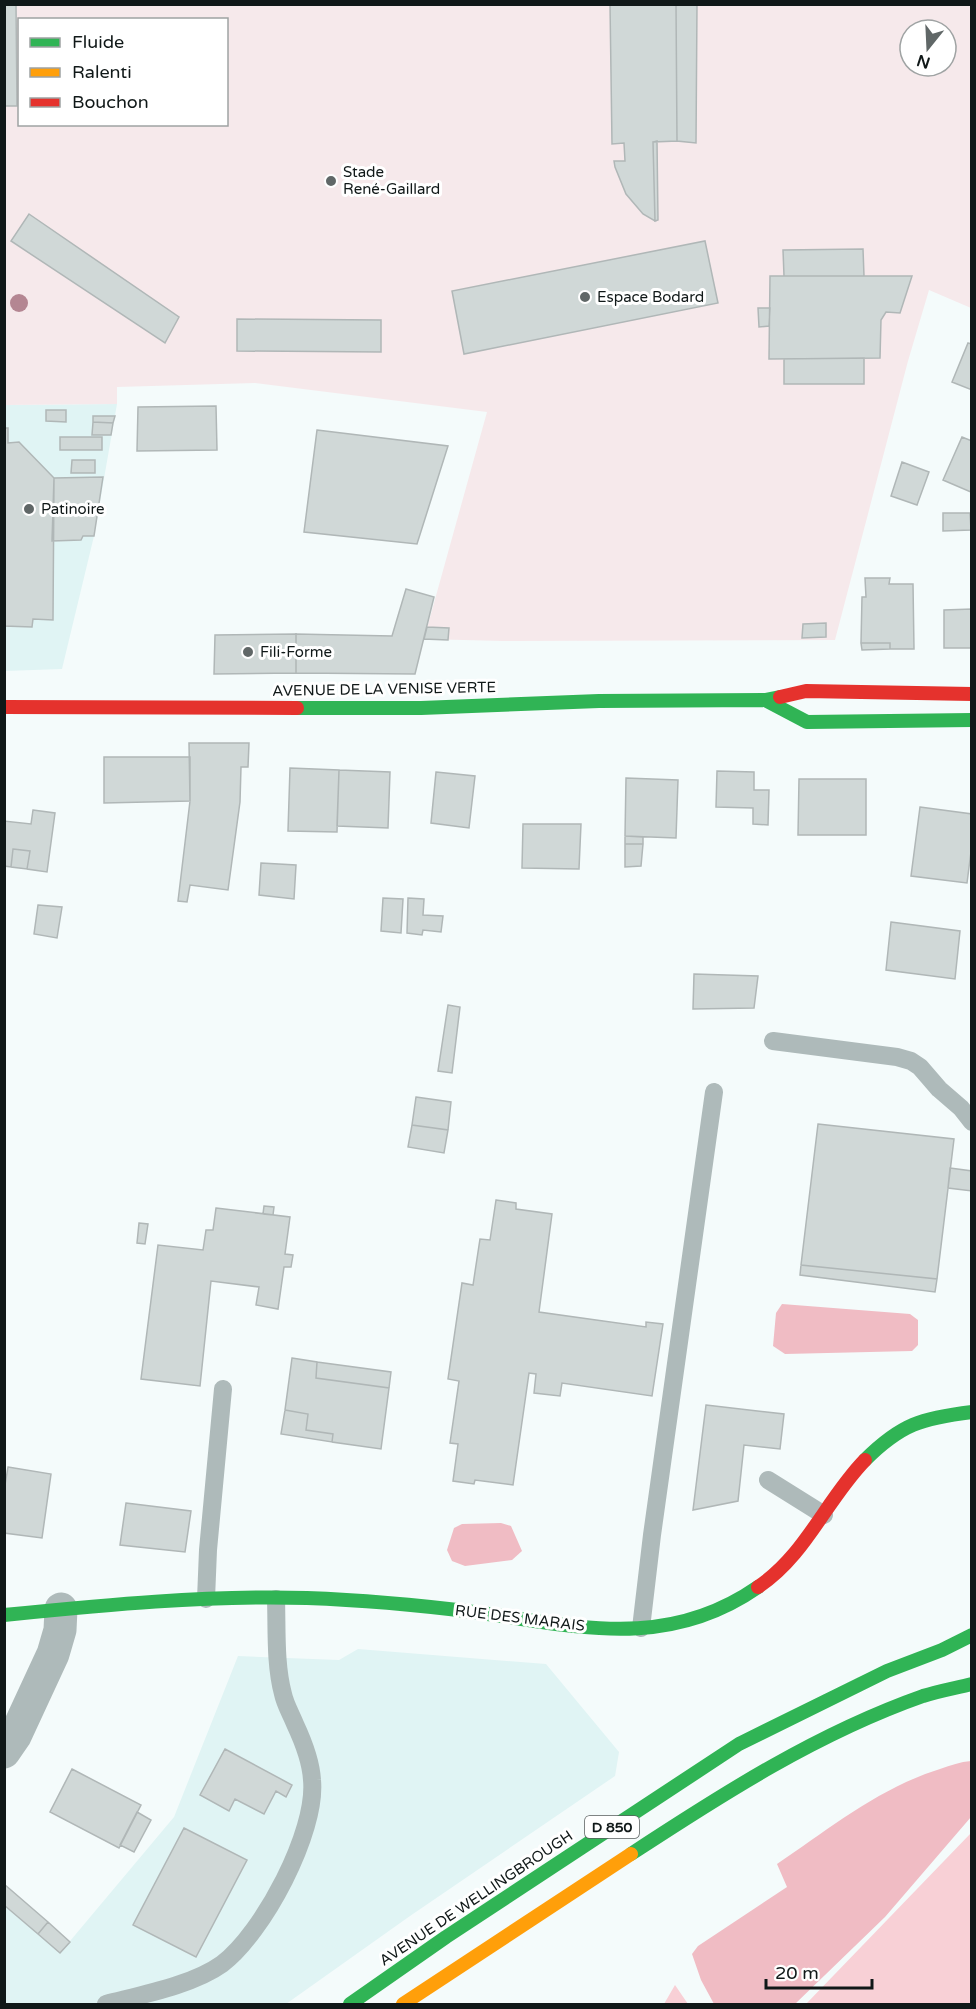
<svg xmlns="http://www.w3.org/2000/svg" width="976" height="2009" font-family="'Varela Round',sans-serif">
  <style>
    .built { fill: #e0f4f4 }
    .green { fill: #f6e9eb; fill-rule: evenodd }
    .forest { fill: #f8d0d6 }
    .water { fill: #f0bcc4 }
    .building { fill: #d0d8d7; stroke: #b0b7b7; stroke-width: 1.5 }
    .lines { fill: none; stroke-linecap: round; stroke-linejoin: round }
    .lane { stroke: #aebaba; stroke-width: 18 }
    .street { stroke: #aebaba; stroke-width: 33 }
    .fast { stroke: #30b455; stroke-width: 14 }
    .slow { stroke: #ff9f0a; stroke-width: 14 }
    .jam { stroke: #e5322d; stroke-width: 14 }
    .tree { fill: #b48692 }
    .poi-dot { fill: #606767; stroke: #fff; stroke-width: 2 }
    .labels { text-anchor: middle; stroke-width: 6; stroke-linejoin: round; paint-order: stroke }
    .shield { fill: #fff; stroke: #585d5d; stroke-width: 1.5 }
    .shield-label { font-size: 14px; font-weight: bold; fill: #101818 }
    .poi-label { font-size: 15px; fill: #101818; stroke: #fff; text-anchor: start }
    .street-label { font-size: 15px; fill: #101818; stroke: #fff }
  </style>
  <rect width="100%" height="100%" fill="#f4fbfb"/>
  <!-- built -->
  <path class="built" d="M117,404L94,536L62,669L5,671V405Z
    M358,1649L546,1664L619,1752L615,1776L410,1916L286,2004H5L4,1905L60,1953L174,1817L238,1656L339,1660Z"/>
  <!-- green -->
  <path class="green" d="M4,5H971V308L929,290L908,361L835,640L503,641L424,639L487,412L255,383L117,387V404L5,405ZM20,20H226V124H20ZM910,30H946V66H910Z"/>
  <!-- forest -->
  <path class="forest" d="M971,1833V2004H806Z
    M675,1985L688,2004H664Z"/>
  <!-- water -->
  <path class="water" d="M782,1304L910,1314L918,1320V1345L912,1351L785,1354L773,1346L776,1313Z
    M501,1523L511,1526L522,1551L512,1560L465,1566L452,1561L447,1550L454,1528L462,1524Z
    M971,1761V1817L885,1917L795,2004H714L701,1980L692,1954L698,1946L787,1887L777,1864C829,1829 879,1788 940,1769C951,1765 960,1762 971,1761Z"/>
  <!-- building -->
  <path class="building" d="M4,4H16L17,106H4Z
    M610,4H676L677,141L653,142L655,221L643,214L626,194L615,167L614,161H625L624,143L612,144Z
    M676,4H697L696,143L677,141Z
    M657,141L658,220L655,221L653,142Z
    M29,214L179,317L165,343L11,241Z
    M705,241L718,303L464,354L452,291Z
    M863,249L864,276H784L783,250Z
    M770,276H912L900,313L886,312L881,320L880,358L769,359Z
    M758,308H770L769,326L759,327Z
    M237,319L381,320V352L237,351Z
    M968,343L972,344V390L952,382Z
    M864,358V384H784V359Z
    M216,406L217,450L137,451L138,407Z
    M46,410H66V422L46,421Z
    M93,416H115L113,423L93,422Z
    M93,422L113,423L111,435H92Z
    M4,428H8V443L19,442L54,478L53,620L33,619L32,627L4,626Z
    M317,430L448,446L417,544L304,532Z
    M60,437H102V450H60Z
    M962,437L972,441V506L971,492L943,480Z
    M72,460H95V473H71Z
    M902,462L929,472L917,505L891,496Z
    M103,477L94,536H83L81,540L52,541L54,478Z
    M943,513H970L971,530L943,531Z
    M865,578H890L889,584H913L914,649H890V643H861L862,597H866Z
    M406,589L434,597L415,674L296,673V634L392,636Z
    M972,609V648H944V610Z
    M826,623V637L802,638L803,624Z
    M427,627L449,628L448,640L424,639Z
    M296,634V673L214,674L215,635Z
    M861,643H890V649L862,650Z
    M189,743H249L248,767H241L240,802L228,890L190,885L187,902L178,901L190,801Z
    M104,757H190V801L104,803Z
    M290,768L339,770L337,832L288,831Z
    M339,770L390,772L388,828L337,826Z
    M717,771L754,772V790H769L768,825L753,824V808L716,807Z
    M436,772L475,776L469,828L431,823Z
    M626,778L678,780L676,838L625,836Z
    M799,779H866V835H798Z
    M920,807L972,814V844L967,883L911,876Z
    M33,810L55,813L47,872L27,869L30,851L13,849L11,867L4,866V821L31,824Z
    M523,824H581L579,869L522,868Z
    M625,836L643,837V844H625Z
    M625,844H643L641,866L625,867Z
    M13,849L30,851L27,869L11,867Z
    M261,863L296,865L294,899L259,895Z
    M383,898L403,899L401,933L381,931Z
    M408,898L424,899L423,915L443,916L441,932L423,930L422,935L407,933Z
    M38,905L62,907L57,938L34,934Z
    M891,922L960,931L955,979L886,970Z
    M694,974L758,976L754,1008L693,1009Z
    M448,1005L460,1007L452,1073L438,1071Z
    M416,1097L451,1102L448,1130L412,1125Z
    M818,1124L954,1139L937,1279L801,1265Z
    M412,1125L448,1130L444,1153L408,1147Z
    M950,1168L972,1171V1191L948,1188Z
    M496,1200L516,1203V1209L552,1214L539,1312L646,1327V1322L663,1324L652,1396L562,1383L560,1396L534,1393L536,1374L529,1373L513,1485L475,1480L474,1484L453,1481L458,1444L450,1443L459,1381L448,1379L462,1283L473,1285L480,1239L490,1240Z
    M264,1206L274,1207L273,1215L263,1214Z
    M216,1208L290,1217L285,1254L293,1255L291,1267H284L278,1309L256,1305L259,1287L211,1281L200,1386L141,1379L158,1245L203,1250L206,1230H213Z
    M139,1223L148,1224L145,1244L137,1243Z
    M801,1265L937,1279L935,1292L800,1275Z
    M292,1358L317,1362L316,1378L389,1388L381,1449L332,1442L333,1434L306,1430L308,1414L285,1410Z
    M317,1362L391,1372L389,1388L316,1378Z
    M706,1405L784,1414L780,1449L744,1445L738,1501L693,1510Z
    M285,1410L308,1414L306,1430L333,1434L332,1442L281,1434Z
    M8,1467L51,1474L42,1538L4,1533V1491Z
    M126,1503L191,1511L185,1552L120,1545Z
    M225,1749L292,1785L286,1797L276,1791L264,1814L235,1799L229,1811L200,1795Z
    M72,1769L141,1805L119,1848L50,1812Z
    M137,1812L151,1820L134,1852L120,1845Z
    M184,1828L247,1860L196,1957L133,1925Z
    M4,1884L48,1922L38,1934L4,1905Z
    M48,1922L70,1942L60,1953L38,1934Z"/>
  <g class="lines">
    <!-- lane -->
    <path class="lane" d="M773,1041L897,1057L911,1061L920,1067L939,1089L961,1108L972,1122
      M768,1480L824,1515
      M206,1599L208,1550L223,1389
      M641,1628L652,1535L714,1092
      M106,2004C141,1995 193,1985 222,1964C263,1933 317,1832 312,1780C311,1762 303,1741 295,1724C291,1714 285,1704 283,1694C275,1664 277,1630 276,1599"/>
    <!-- street -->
    <path class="street" d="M4,1752L15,1736L53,1654L60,1630L61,1609"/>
    <!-- fast -->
    <path class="fast" d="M765,700L807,722L972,720
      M297,708H421L599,701L765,700L780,697
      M865,1460C901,1424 922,1418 972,1412
      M4,1615C105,1605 206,1595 307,1598C363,1600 418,1605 474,1612C577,1626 666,1651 758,1587
      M631,1854C724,1793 818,1733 923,1696C939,1691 956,1688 972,1684
      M350,2004L446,1937L739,1744L887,1671L942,1650L972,1635"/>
    <!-- slow -->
    <path class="slow" d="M403,2004L631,1854"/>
    <!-- jam -->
    <path class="jam" d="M780,697L806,691L972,694
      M4,707L297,708
      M758,1587C806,1555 826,1500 865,1460"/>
  </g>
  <!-- trees -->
  <circle class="tree" cx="19" cy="303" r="9"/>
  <!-- markers -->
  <g class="poi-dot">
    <circle cx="331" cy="181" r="6"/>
    <circle cx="585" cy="297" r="6"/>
    <circle cx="29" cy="509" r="6"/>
    <circle cx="248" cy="652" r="6"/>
  </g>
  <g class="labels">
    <!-- shield labels -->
    <rect class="shield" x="585" y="1816" width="54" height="22" rx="4.5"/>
    <g class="shield-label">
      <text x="612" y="1832">D 850</text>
    </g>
    <!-- poi labels -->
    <g class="poi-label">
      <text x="343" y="177">Stade<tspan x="343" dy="17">René-Gaillard</tspan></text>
      <text x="597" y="302">Espace Bodard</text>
      <text x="41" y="514">Patinoire</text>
      <text x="260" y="657">Fili-Forme</text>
    </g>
    <!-- street labels -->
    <g class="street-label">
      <text transform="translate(384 689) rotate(-1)" y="5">AVENUE DE LA VENISE VERTE</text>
      <text transform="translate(520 1618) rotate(7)" y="5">RUE DES MARAIS</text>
      <text transform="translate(476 1898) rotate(-34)" y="5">AVENUE DE WELLINGBROUGH</text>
    </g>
  </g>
  <!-- border -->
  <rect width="976" height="2009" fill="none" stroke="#101818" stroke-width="12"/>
  <!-- legend -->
  <rect x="18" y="18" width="210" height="108" fill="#ffffff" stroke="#9fa3a3" stroke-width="1.5"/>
  <rect x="30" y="38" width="30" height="9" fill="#30b455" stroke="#9fa3a3" stroke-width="1.5"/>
  <text x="72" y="48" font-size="18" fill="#101818">Fluide</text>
  <rect x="30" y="68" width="30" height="9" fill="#ff9f0a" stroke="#9fa3a3" stroke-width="1.5"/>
  <text x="72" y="78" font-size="18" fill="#101818">Ralenti</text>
  <rect x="30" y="98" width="30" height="9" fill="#e5322d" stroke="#9fa3a3" stroke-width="1.5"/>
  <text x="72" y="108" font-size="18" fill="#101818">Bouchon</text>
  <!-- north arrow -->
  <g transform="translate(928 48) rotate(198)"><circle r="28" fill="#ffffff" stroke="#9fa3a3" stroke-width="1.5"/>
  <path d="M0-4.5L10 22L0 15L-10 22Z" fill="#606767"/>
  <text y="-9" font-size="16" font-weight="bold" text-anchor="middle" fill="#101818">N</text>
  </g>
  <!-- scale -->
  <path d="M766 1979v9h106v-9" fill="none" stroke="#101818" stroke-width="3"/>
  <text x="775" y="1979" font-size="18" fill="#101818" stroke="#ffffff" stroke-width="4.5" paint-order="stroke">20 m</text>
</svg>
